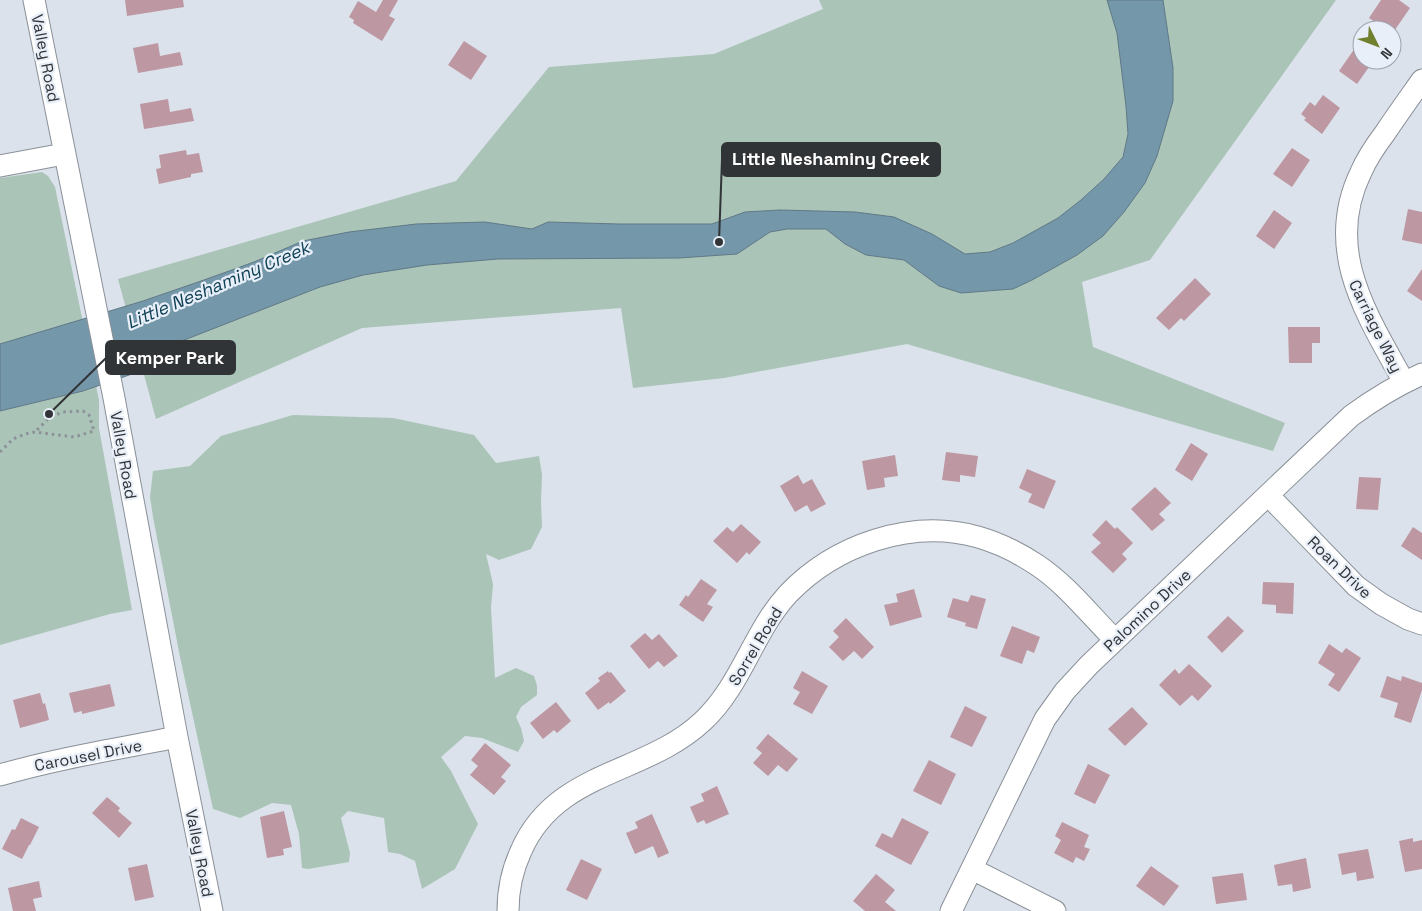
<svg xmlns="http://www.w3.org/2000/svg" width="1422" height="911" font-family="'Space Grotesk',sans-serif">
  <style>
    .green { fill: #aac4b7 }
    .water { fill: #7497a9; stroke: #607987 }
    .building { fill: #bd97a2 }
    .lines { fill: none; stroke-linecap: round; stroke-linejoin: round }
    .minor-casing { stroke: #8a9098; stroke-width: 23 }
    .path { stroke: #8c9197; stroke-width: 3; stroke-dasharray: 2.5 4; stroke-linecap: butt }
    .minor { stroke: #fff; stroke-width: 21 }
    .labels { text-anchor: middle; stroke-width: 4.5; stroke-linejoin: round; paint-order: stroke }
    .street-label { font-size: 16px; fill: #313437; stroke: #e8eff8 }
    .water-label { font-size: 18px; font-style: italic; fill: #0f4055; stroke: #e8eff8 }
    .leader { fill: none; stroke: #313437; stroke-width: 2 }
    .callout-dot { fill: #313437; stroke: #e8eff8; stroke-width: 2 }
    .callout { fill: #313437; stroke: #313437; stroke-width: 2 }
    .callout-label { font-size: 18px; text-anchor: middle; font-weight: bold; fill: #fff }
  </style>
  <rect width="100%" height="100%" fill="#dbe2eb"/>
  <!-- green -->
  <path class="green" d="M819,0H1336L1150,260L1082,282L1093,347L1285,423L1273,451L907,344L724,378L633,388L621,308L362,328L156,419L118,279L456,181L549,67L714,54L823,9Z
    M42,172L48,176L55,187L99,400V428L132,610L110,614L0,645V178Z
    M293,415L393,418L474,435L496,463L539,456L542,475L541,501L542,527L531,549L499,560L486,554L493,584L491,608L495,678L516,668L534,676L537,686V695L521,707L516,717L521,728L524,741L518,752L482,738L465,736L441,757L451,771L478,824L455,869L422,889L415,861L400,854L388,852L384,818L348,811L341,818L350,853L349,862L308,869L302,868L299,834L291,805L272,803L240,818L213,809L180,657L153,517L150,497L153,471L190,466L221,436Z"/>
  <!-- water -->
  <path class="water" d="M1107,0H1163L1173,68V101L1157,156L1145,183L1124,212L1103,236L1077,255L1032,280L1013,289L961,293L939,286L904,260L866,255L845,244L826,229H787L770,232L737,254L679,258L498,259L427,265L363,275L320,287L151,353L132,374L83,391L0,411V344L143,301L204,280L254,262L303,241L349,232L416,224L485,222L532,229L548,222L619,224H712L745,212L780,210L855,212L894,217L932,234L965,254L990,252L1013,243L1058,218L1081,200L1104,179L1123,157L1128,134L1126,106L1117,33Z"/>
  <!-- building -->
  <path class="building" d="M125,0H183L184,7L127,16Z
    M383,0H398L389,16L395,19L382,41L353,23L354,20L349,17L358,1L376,12Z
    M1381,0H1399L1410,8L1392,34V30H1387L1369,18Z
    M1362,38V60H1374L1357,84L1339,71Z
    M464,41L487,56L471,80L448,65Z
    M158,43L160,56L180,52L183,65L138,73L133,48Z
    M1323,95L1340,108L1322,134L1304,120L1306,118L1301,114L1310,102L1315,106Z
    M168,99L170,112L191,108L194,121L144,129L140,104Z
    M1292,148L1310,160L1292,187L1273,174Z
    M186,150L187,155L199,153L203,172L191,174V177L159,184L156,169L161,168L159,155Z
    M1408,209L1422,212V244L1402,240Z
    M1274,210L1292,223L1274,249L1256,236Z
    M1422,269V301L1407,291Z
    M1195,278L1211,294L1184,321L1181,318L1169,330L1156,318Z
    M1288,327H1320V343H1312V363H1289Z
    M1191,443L1208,454L1192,481L1175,470Z
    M946,452L978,456L975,477L960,475V482L942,480Z
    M895,455L898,476L884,478L885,487L867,490L862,461Z
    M1027,469L1056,481L1044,509L1028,502L1032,494L1019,488Z
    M798,475L803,484L812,479L826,504L811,512L807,505L795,512L780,486Z
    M1359,477L1381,478L1378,510L1356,509Z
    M1155,487L1171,503L1159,514L1165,520L1152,531L1131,509Z
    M1106,520L1115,529L1117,527L1133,543L1122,554L1127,559L1113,573L1091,552L1101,543L1092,535Z
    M741,524L761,542L749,555L747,552L737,563L713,541L727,527L733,532Z
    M1413,527L1422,533V560L1401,546Z
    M701,579L717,590L707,604L713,607L703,622L679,605L686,595L688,597Z
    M1263,582L1294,583L1293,614L1276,613V605L1262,604Z
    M914,589L922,617L890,626L884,605L898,602L896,594Z
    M971,595L986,599L977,629L965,626L966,623L947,617L953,598L968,602Z
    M1228,616L1244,631L1222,653L1207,637Z
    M846,618L874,647L862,659L854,651L843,661L829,647L839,637L833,631Z
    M1012,626L1040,637L1034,653L1027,650L1022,664L1000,656Z
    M645,633L652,640L659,634L678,656L664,667L658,661L649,669L630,646Z
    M1329,644L1342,653L1346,648L1361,658L1339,692L1328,685L1335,674L1318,663Z
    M1189,664L1212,686L1198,701L1192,695L1180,706L1159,685L1175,669L1179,674Z
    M608,671L609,673L611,672L626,691L610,704L609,702L598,710L585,693L600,681L598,678Z
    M802,671L828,686L812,714L793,704L800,692L793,688Z
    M1387,676L1401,681L1402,676L1422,683V690L1411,723L1394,717L1398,703L1380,697Z
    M110,684L115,706L82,714V711L74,713L69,693Z
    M40,693L43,704L45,703L49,720L20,728L13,700Z
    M556,702L571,721L557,733L554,730L543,739L530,723Z
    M965,706L987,717L972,747L950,737Z
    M1132,707L1148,724L1125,746L1108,729Z
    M768,734L798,759L787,772L778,765L768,776L753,763L762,753L756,748Z
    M485,743L511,765L501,777L506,781L494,795L470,775L478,766L471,760Z
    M929,760L956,774L941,805L913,791Z
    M1088,764L1110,775L1095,804L1074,794Z
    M717,786L729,814L706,824L704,820L697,823L690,807L704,801L701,794Z
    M107,797L120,808L118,811L132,823L119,838L92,813Z
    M284,811L292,847L283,849L284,855L267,858L260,817Z
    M652,814L669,853L658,858L653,846L635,854L626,833L638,828L635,822Z
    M21,818L39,827L30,845H29L22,859L2,849L12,829L15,830Z
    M902,818L929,832L911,865L875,846L882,833L892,838Z
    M1062,822L1089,835L1084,847L1090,849L1084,861L1076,857L1073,863L1054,853L1061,840L1055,836Z
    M1413,838V842L1422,840V869L1405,872L1399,841Z
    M1368,849L1374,878L1357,881L1356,872L1342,875L1338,854Z
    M1306,858L1311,888L1293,892L1292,884L1278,886L1274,865Z
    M581,859L602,869L587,900L566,890Z
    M147,864L154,897L135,901L128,868Z
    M1151,866L1179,886L1164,906L1136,886Z
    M1243,873L1247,900L1216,904L1212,877Z
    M876,874L895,890L885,902L896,911H865L853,901Z
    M39,881L42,897L33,899L36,911H13L8,888Z"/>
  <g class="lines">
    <!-- minor casing -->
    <g class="minor-casing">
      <path id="minor" d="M34,0L114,398L177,737L212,911
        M0,166L64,154
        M1404,382C1367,315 1323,250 1361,172C1367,158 1376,145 1385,133C1397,115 1410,97 1422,80
        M1268,495L1356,586L1381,604L1408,619L1422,624
        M0,775C58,758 118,749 177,737
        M972,869L1055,911
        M508,911C508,890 512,870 521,851C556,770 646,775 703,721C741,686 753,632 788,594C835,545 911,518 978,537C999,543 1019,553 1037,565C1066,584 1091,616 1115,640
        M951,911L1045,719L1065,691L1089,665L1351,416C1374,399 1395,386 1422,374"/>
    </g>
    <!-- path -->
    <path class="path" d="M0,452L13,439L25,434L35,432L74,437L94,431L89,415L83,411L63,412L50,417L35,432"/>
    <!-- minor -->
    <use href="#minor" class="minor"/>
  </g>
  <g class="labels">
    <!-- street labels -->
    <g class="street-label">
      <text transform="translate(46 58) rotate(79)" y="6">Valley Road</text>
      <text transform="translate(1376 326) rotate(64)" y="6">Carriage Way</text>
      <text transform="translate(124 455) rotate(80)" y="6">Valley Road</text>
      <text transform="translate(1340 567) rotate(44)" y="6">Roan Drive</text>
      <text transform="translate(1147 610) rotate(-43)" y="6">Palomino Drive</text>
      <text transform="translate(755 646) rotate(-59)" y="6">Sorrel Road</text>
      <text transform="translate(88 755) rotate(-11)" y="6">Carousel Drive</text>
      <text transform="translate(200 853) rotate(79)" y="6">Valley Road</text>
    </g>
    <!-- water labels -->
    <g class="water-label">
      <text transform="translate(218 285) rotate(-23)" y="6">Little Neshaminy Creek</text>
    </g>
  </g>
  <!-- callouts -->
  <path class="leader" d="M719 242L722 159M49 414L106 358"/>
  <g class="callout-dot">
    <circle cx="719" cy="242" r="5"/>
    <circle cx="49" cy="414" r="5"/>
  </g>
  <g class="callout">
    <rect x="722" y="143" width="218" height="33" rx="5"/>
    <rect x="106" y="341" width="129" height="33" rx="5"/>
  </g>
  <g class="callout-label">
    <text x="831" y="165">Little Neshaminy Creek</text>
    <text x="170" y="364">Kemper Park</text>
  </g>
  <!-- north arrow -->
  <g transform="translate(1377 45) rotate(132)"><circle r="24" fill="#e8eff8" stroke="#9fa4ab"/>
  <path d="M0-4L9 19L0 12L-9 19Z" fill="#71802e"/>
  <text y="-8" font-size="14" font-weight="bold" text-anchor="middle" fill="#313437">N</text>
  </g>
</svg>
